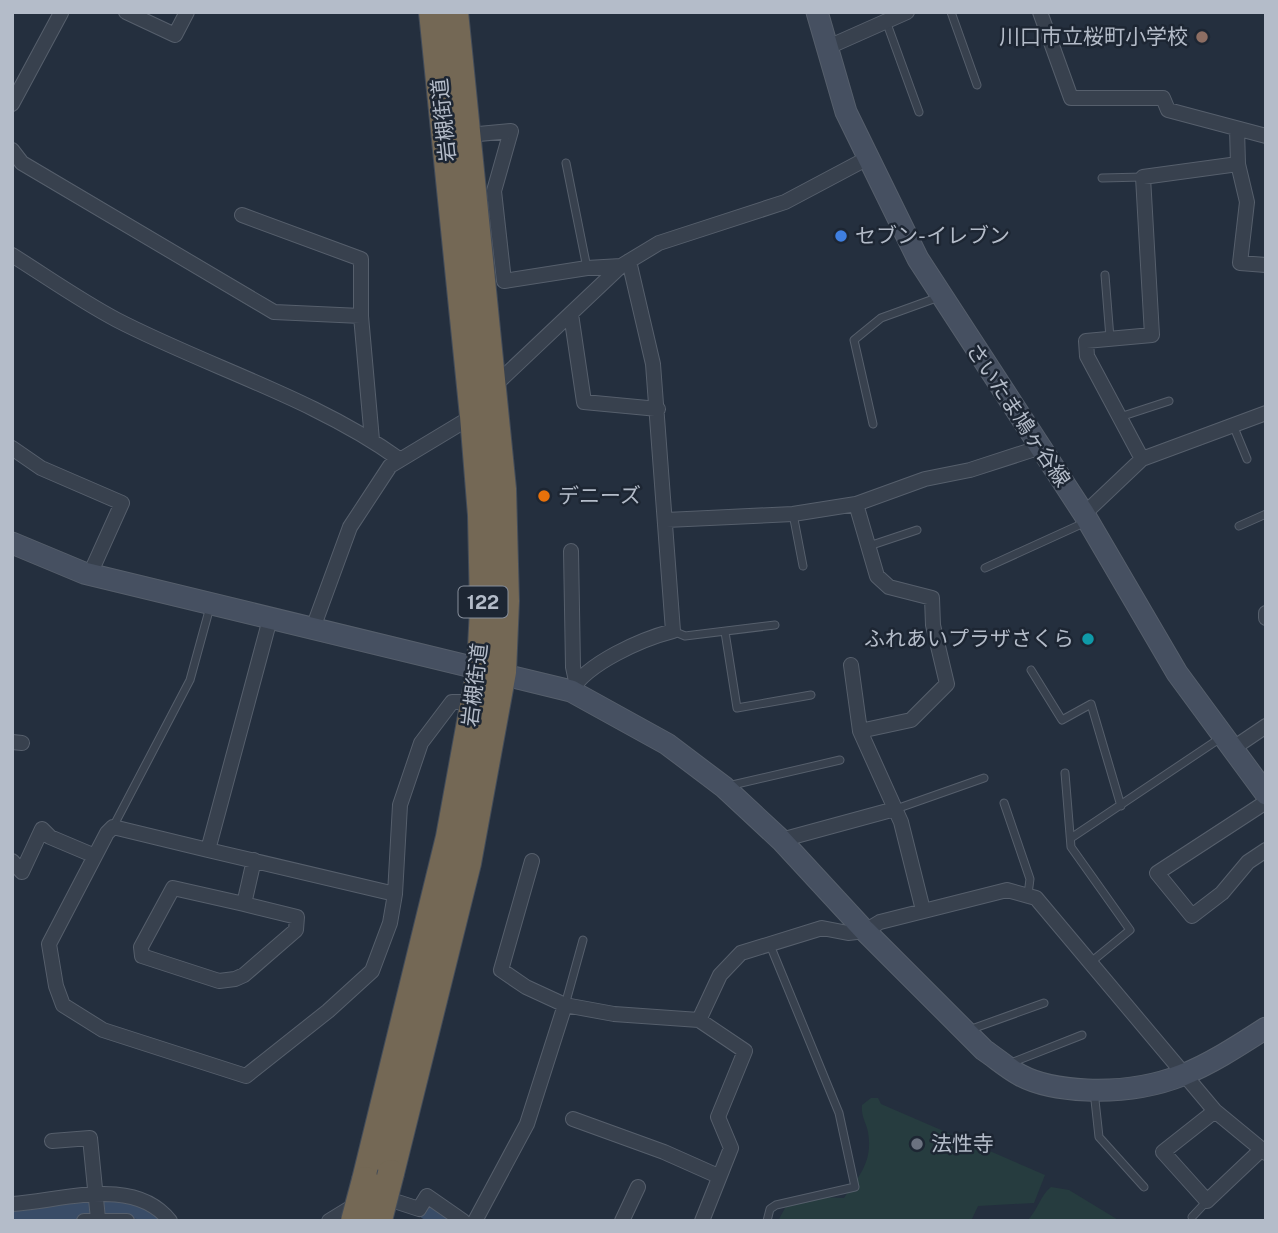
<svg xmlns="http://www.w3.org/2000/svg" width="1278" height="1233" font-family="'Public Sans','Noto Sans JP',sans-serif">
  <style>
    .green { fill: #263c3f }
    .lines { fill: none; stroke-linecap: round; stroke-linejoin: round }
    .canal { stroke: #394c67; stroke-width: 18 }
    .lane-casing { stroke: #565f6c; stroke-width: 9 }
    .street-casing { stroke: #565f6c; stroke-width: 16 }
    .secondary-casing { stroke: #565f6c; stroke-width: 23 }
    .highway-casing { stroke: #434c59; stroke-width: 28 }
    .lane { stroke: #38414e; stroke-width: 7 }
    .street { stroke: #38414e; stroke-width: 14 }
    .secondary { stroke: #465061; stroke-width: 21 }
    .highway { stroke: #746855; stroke-width: 26 }
    .highway-bridge-casing { stroke: #434c59; stroke-width: 28; stroke-linecap: butt }
    .highway-bridge { stroke: #746855; stroke-width: 26 }
    .education-dot { fill: #8d6e63; stroke: #1d2633; stroke-width: 2.5 }
    .shop-dot { fill: #3f7fe0; stroke: #1d2633; stroke-width: 2.5 }
    .food-dot { fill: #e8710a; stroke: #1d2633; stroke-width: 2.5 }
    .culture-dot { fill: #0f9aa8; stroke: #1d2633; stroke-width: 2.5 }
    .worship-dot { fill: #6b7280; stroke: #1d2633; stroke-width: 2.5 }
    .labels { text-anchor: middle; stroke-width: 5; stroke-linejoin: round; paint-order: stroke }
    .shield { fill: #1d2633; stroke: #878f9c; stroke-width: 2 }
    .shield-label { font-size: 19px; font-weight: bold; fill: #b4bcc9 }
    .poi-label { font-size: 21px; fill: #b4bcc9; stroke: #1d2633; text-anchor: start }
    .street-label { font-size: 21px; fill: #b4bcc9; stroke: #1d2633 }
  </style>
  <rect width="100%" height="100%" fill="#242f3e"/>
  <!-- green -->
  <path class="green" d="M871,1098H878L881,1104L1045,1175L1034,1203L978,1206L971,1221H778L785,1208L798,1196L844,1198C860,1175 873,1161 868,1132C866,1122 861,1117 862,1105Z
    M1051,1187L1069,1190L1120,1221H1027C1038,1210 1040,1196 1051,1187Z"/>
  <g class="lines">
    <!-- canal -->
    <path class="canal" d="M426,1210L444,1221
      M12,1216L131,1209L145,1211L156,1221"/>
    <!-- lane casing -->
    <g class="lane-casing">
      <path id="lane" d="M951,12L977,85
        M886,21L919,112
        M566,163L587,268
        M1102,178L1143,177
        M1105,275L1110,338
        M1120,417L1169,401
        M873,424L854,340L881,318L939,297
        M1233,425L1247,459
        M793,514L803,566
        M1239,526L1266,514
        M869,546L917,530
        M985,568L1086,522
        M673,631L685,636L775,625
        M725,632L737,708L811,695
        M1031,670L1062,720L1091,704L1121,806
        M1065,773L1071,847L1130,930L1091,962
        M728,786L840,760
        M1004,803L1030,879L1028,894
        M896,809L984,778
        M113,827L190,680L210,607
        M1071,838L1222,737
        M565,1005L583,940
        M969,1030L1044,1003
        M1011,1063L1082,1035
        M1094,1091L1099,1137L1144,1187
        M1192,1217L1207,1201
        M767,1221L770,1209L776,1205L855,1187L839,1113L770,945"/>
    </g>
    <!-- street casing -->
    <g class="street-casing">
      <path id="street" d="M126,12L175,35L187,12
        M1040,12L1071,98H1163L1168,110L1266,136
        M826,48L907,12
        M12,104L61,13L59,12
        M1237,129L1238,164L1247,202L1240,263L1266,265
        M468,135L511,131L494,191L504,281L587,268L621,266
        M12,150L22,163L274,312L361,316
        M242,215L361,259V316L372,440
        M12,255C47,277 81,301 117,320C208,367 316,399 399,459
        M571,314L584,402L658,409
        M493,387L621,266L659,243L785,202L866,159
        M12,448L41,468L122,503L90,574
        M1142,459L1087,356L1086,341L1152,335L1143,177L1238,164
        M1084,514L1142,459L1266,413
        M666,520L793,514L856,504
        M571,551L573,667L576,681
        M1266,613V618
        M270,619L208,850L395,894
        M313,628L350,527L390,466L473,416
        M851,665L860,731L901,822L923,910
        M571,691C587,663 642,639 673,631L653,364L629,261
        M860,731L911,720L947,684L933,625L932,598L889,587L877,576L856,504L925,479L970,470L1038,448
        M12,742L22,743
        M1232,749L1266,726
        M1266,802L1157,873L1192,916L1222,893L1248,862L1266,850
        M781,840L895,809
        M208,850L113,827L107,833L49,944L56,986L63,1005L103,1030L246,1076L328,1011L372,971L390,923L395,894L400,805L421,743L452,702H474
        M12,861L22,872L42,829L50,837L95,856
        M532,861L501,970L526,987L565,1005L614,1014L699,1020L745,1051L718,1117L731,1148L702,1221
        M244,904L297,917L296,930L244,975L235,979L219,981L142,956L141,947L173,888L244,904L254,860
        M699,1020L720,975L741,953L822,928L848,933L865,931L880,922L1007,890L1036,898L1215,1111L1266,1153
        M1215,1111L1163,1152L1207,1201L1262,1149
        M573,1119L664,1152L718,1176
        M52,1141L90,1138L98,1219
        M379,1196L419,1209L427,1196L463,1221
        M12,1204C62,1201 134,1175 170,1221
        M84,1221H127
        M329,1221L360,1202
        M475,1221L527,1124L565,1005
        M622,1221L638,1187"/>
    </g>
    <!-- secondary casing -->
    <g class="secondary-casing">
      <path id="secondary" d="M817,12L846,112L918,259L1084,514L1177,673L1266,794
        M12,543L84,573L571,691L667,744L724,787L781,840L865,931L984,1050C996,1058 1007,1068 1020,1075C1040,1086 1065,1089 1087,1090C1164,1093 1204,1068 1266,1028"/>
    </g>
    <!-- highway casing -->
    <g class="highway-casing">
      <path id="highway" d="M391,1173L468,863L503,672L506,601L503,489L455,12
        M365,1180L449,837L480,667L483,609L481,515L473,416L432,12"/>
    </g>
    <!-- lane -->
    <use href="#lane" class="lane"/>
    <!-- street -->
    <use href="#street" class="street"/>
    <!-- secondary -->
    <use href="#secondary" class="secondary"/>
    <!-- highway -->
    <use href="#highway" class="highway"/>
    <!-- highway-bridge casing -->
    <g class="highway-bridge-casing">
      <path id="highway-bridge" d="M379,1220L391,1173
        M354,1221L365,1180"/>
    </g>
    <!-- highway-bridge -->
    <use href="#highway-bridge" class="highway-bridge"/>
  </g>
  <!-- markers -->
  <circle class="education-dot" cx="1202" cy="37" r="7"/>
  <circle class="shop-dot" cx="841" cy="236" r="7"/>
  <circle class="food-dot" cx="544" cy="496" r="7"/>
  <circle class="culture-dot" cx="1088" cy="639" r="7"/>
  <circle class="worship-dot" cx="917" cy="1144" r="7"/>
  <g class="labels">
    <!-- shield labels -->
    <rect class="shield" x="458.5" y="586.5" width="49" height="31" rx="5"/>
    <g class="shield-label">
      <text x="483" y="609">122</text>
    </g>
    <!-- poi labels -->
    <g class="poi-label">
      <text x="1188" y="44" text-anchor="end">川口市立桜町小学校</text>
      <text x="855" y="243">セブン-イレブン</text>
      <text x="558" y="503">デニーズ</text>
      <text x="1074" y="646" text-anchor="end">ふれあいプラザさくら</text>
      <text x="931" y="1151">法性寺</text>
    </g>
    <!-- street labels -->
    <g class="street-label">
      <text transform="translate(444 120) rotate(-96)" y="7">岩槻街道</text>
      <text transform="translate(1018 415) rotate(56)" y="7">さいたま鳩ヶ谷線</text>
      <text transform="translate(475 685) rotate(-83)" y="7">岩槻街道</text>
    </g>
  </g>
  <!-- border -->
  <rect width="1278" height="1233" fill="none" stroke="#b4bcc9" stroke-width="28"/>
</svg>
